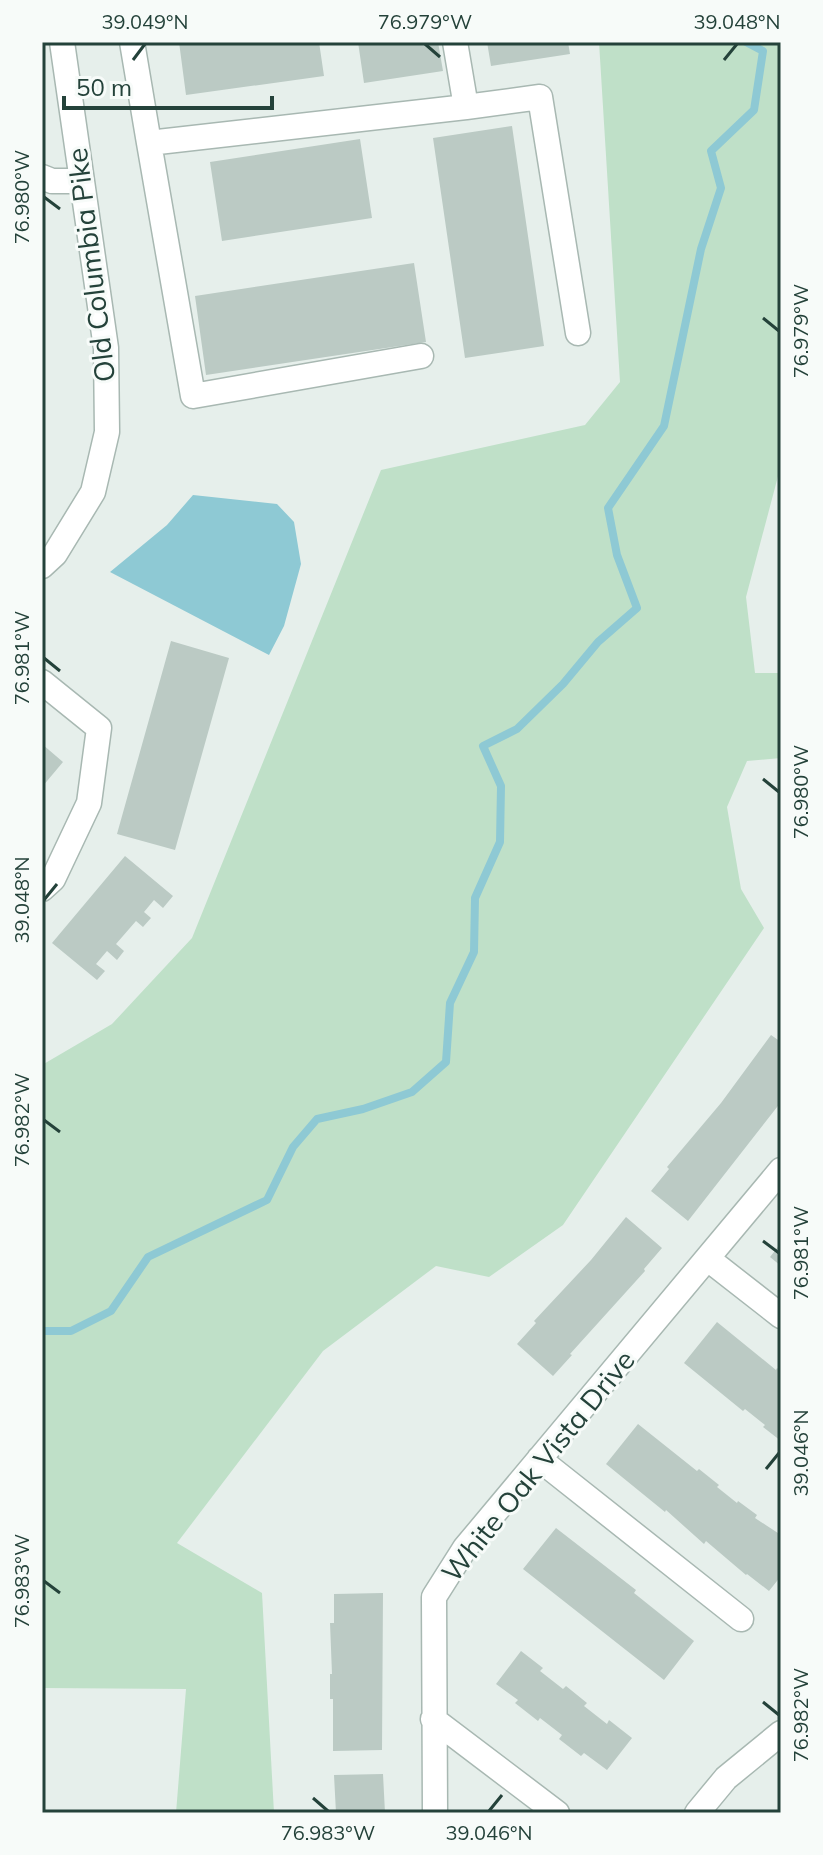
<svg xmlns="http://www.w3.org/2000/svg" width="823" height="1855" font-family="Mulish,sans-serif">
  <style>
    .green { fill: #bfe0c8 }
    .water { fill: #8ec9d4 }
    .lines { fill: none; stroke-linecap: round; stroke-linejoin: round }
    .stream { stroke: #8ec9d4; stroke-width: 8 }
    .building { fill: #bbcac4 }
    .minor-casing { stroke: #a8b8b2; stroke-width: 27 }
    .minor { stroke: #fff; stroke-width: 24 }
    .ticks { fill: none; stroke: #24423a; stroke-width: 3 }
    .labels { text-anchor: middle; stroke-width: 6; stroke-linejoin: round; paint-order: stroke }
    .street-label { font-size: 28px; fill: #24423a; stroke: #f7fbf9 }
    .neatline { fill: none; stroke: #24423a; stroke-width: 3 }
    .ticks-label { font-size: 20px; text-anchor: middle; fill: #24423a }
  </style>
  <rect width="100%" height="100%" fill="#e6efeb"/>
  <!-- green -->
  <path class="green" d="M599,42H781V465L746,597L755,673H781V758L747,761L727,807L741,889L764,928L563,1225L489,1277L436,1266L323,1351L177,1543L262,1593L274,1813H176L186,1689L42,1688V1065L112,1024L192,938L381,470L585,425L620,382Z"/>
  <!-- water -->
  <path class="water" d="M193,495L277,504L294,522L301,564L284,626L269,655L110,572L167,525Z"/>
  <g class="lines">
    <!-- stream -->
    <path class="stream" d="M42,1331H71L111,1311L148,1257L267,1200L293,1147L317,1119L363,1109L412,1092L446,1062L450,1003L474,952L475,898L500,842L501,786L483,746L517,729L563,684L598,642L637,608L617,555L608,508L664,426L701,249L721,188L711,151L754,110L763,51L746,42"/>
  </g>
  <!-- building -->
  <path class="building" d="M179,42H319L324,76L186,95Z
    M358,42H438L443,71L364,83Z
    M487,42H568L570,54L491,66Z
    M512,126L544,346L465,358L433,138Z
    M360,139L372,218L222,241L210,162Z
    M414,263L426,342L206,375L195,296Z
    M171,641L229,658L175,850L117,834Z
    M42,744L63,762L42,787Z
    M125,856L173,896L163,908L154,900L144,912L151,918L143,927L136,921L116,944L124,951L117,960L107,951L96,964L105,971L97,980L52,943Z
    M771,1035L781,1042V1102L688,1221L651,1191L669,1169L667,1167L721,1103Z
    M626,1217L662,1248L644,1269L645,1271L570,1354L572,1355L553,1376L517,1344L536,1323L534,1321L591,1260Z
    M781,1243V1266L770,1257Z
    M717,1322L776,1370L777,1368L781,1371V1441L763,1427L765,1425L745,1409L743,1411L684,1363Z
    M638,1424L697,1471L699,1469L719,1485L717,1487L737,1503L738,1501L757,1515L755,1518L781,1535V1576L769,1591L747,1574L746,1575L706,1541L704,1544L666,1510L665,1512L606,1464Z
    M556,1528L636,1590L634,1593L694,1641L664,1680L523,1569Z
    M383,1593L382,1750L333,1751V1699H330V1674H332L330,1623H334V1594Z
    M521,1651L543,1668L540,1671L563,1689L566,1686L587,1703L584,1706L607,1724L609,1720L632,1738L607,1770L584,1753L581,1756L559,1739L562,1735L540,1718L538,1721L515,1703L518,1700L496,1684Z
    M383,1774L385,1813H336L334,1775Z"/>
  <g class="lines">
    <!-- minor casing -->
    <g class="minor-casing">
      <path id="minor" d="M132,42L149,143L466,107L455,42
        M466,107L540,97L578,333
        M149,143L193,396L421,356
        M42,177L52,181H82
        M42,566L55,554L93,492L107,432L106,348L62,42
        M42,682L99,728L89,803L53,879L42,889
        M708,1259L781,1316
        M539,1459L741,1619
        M433,1719L557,1813
        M435,1813L434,1597L465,1548L781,1170
        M697,1813L726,1778L781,1733"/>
    </g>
    <!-- minor -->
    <use href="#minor" class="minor"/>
  </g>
  <!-- ticks -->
  <path class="ticks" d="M425,44L440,57M133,60L145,44M724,60L737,44M44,197L60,209M763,318L779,331M44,658L60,671M763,779L779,792M44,900L57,884M44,1120L60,1132M763,1241L779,1253M766,1469L779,1453M44,1581L60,1593M763,1702L779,1715M313,1798L328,1811M489,1811L502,1795"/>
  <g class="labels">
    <!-- street labels -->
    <g class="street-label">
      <text transform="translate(91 265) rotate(-97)" y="10">Old Columbia Pike</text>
      <text transform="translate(538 1466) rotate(-51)" y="10">White Oak Vista Drive</text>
    </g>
  </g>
  <!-- border -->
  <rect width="823" height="1855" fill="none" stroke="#f7fbf9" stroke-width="88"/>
  <!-- scale -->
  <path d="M64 96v12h208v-12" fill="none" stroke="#24423a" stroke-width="4"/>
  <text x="76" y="96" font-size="24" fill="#24423a" stroke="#f7fbf9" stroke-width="6" paint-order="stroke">50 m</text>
  <rect x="44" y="44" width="735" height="1767" class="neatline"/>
  <g class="ticks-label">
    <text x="145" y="29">39.049°N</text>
    <text x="425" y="29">76.979°W</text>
    <text x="737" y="29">39.048°N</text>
    <text transform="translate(22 197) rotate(-90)" y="7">76.980°W</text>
    <text transform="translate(801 331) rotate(-90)" y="7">76.979°W</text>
    <text transform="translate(22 658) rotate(-90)" y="7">76.981°W</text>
    <text transform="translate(801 792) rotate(-90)" y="7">76.980°W</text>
    <text transform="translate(22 900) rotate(-90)" y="7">39.048°N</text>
    <text transform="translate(22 1120) rotate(-90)" y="7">76.982°W</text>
    <text transform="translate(801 1253) rotate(-90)" y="7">76.981°W</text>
    <text transform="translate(801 1453) rotate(-90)" y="7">39.046°N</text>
    <text transform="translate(22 1581) rotate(-90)" y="7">76.983°W</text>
    <text transform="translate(801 1715) rotate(-90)" y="7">76.982°W</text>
    <text x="328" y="1840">76.983°W</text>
    <text x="489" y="1840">39.046°N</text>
  </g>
</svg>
